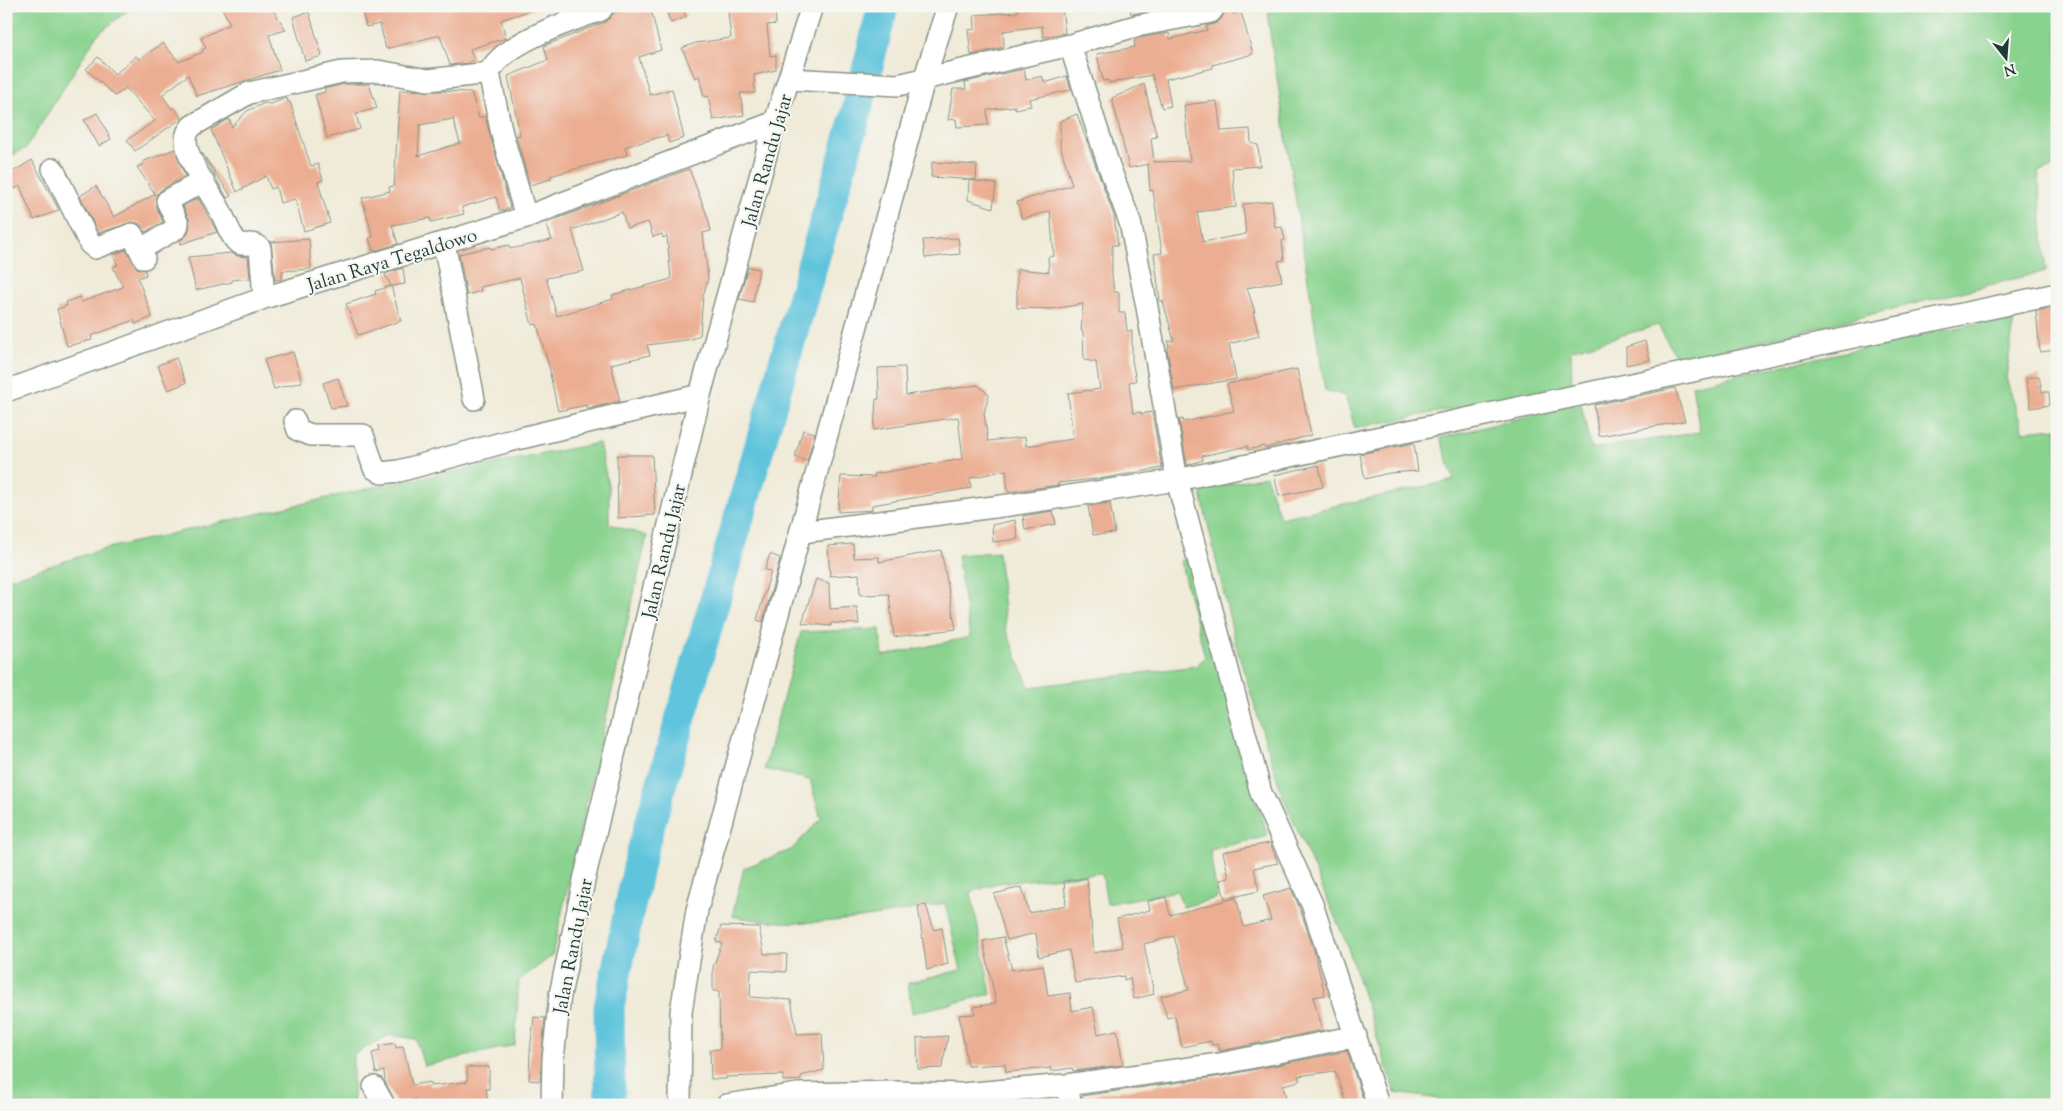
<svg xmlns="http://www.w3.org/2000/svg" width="2063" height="1111" font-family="'Sorts Mill Goudy',serif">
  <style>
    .green { fill: #8ad38f; stroke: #548862 }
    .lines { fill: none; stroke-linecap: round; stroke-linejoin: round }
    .river { stroke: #5fc4dc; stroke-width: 31 }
    .building { fill: #ecae92; fill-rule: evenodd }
    .minor-casing { stroke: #889486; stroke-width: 24 }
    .minor { stroke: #fff; stroke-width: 21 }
    .labels { text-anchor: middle; stroke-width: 4.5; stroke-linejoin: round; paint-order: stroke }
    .street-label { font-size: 19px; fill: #1f3d34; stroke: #f6f6f2 }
  </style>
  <rect width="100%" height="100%" fill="#f6f6f2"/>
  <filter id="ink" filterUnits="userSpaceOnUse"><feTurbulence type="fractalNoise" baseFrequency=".02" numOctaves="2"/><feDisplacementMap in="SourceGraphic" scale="10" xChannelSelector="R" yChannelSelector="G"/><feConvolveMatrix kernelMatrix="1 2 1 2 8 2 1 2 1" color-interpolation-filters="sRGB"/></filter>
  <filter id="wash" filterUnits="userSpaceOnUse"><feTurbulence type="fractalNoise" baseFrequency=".0096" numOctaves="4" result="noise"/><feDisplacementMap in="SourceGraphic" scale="20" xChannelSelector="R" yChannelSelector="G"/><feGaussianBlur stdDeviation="1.12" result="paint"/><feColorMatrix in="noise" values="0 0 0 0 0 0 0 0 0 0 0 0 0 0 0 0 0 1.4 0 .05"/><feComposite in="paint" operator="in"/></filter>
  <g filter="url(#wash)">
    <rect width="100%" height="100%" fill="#f0ebd8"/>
    <!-- green -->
    <path class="green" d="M6,6H133L97,35L26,148L6,159Z
      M1270,6H2057V166L2038,172L2046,271L1679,362L1658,325L1571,350L1572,386L1355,428L1345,396L1325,390L1268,20Z
      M2015,315L2006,378L2023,431L2057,428V1105H1440L1439,1099L1395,1093L1347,945L1282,795L1235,642L1200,490L1266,476L1280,518L1454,480L1440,438L1581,403L1591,449L1700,432L1692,385Z
      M599,443L609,489V524L647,536L552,956L519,980L515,1045L424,1066L416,1039L389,1035L353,1055V1102L344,1105H6V580L100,550L375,487Z
      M998,552L1006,630L1029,687L1196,666L1205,657L1180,560L1195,559L1251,782L1268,836L1210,850L1217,898L1183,907L1177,891L1107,904L1102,873L998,883L971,892L991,994L912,1013L908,983L961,970L945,903C873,917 806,931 732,916L744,868L791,850L821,819L810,780L764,769L801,632L880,629L883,656L970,637L957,555Z"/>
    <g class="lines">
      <!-- river -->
      <path class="river" d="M610,1105L609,1007L640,858L855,118L883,6"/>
    </g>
    <g id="blocks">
      <!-- building -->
      <path class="building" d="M221,6H271L286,30L269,35L280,70L197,96L188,75L162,95L172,109L175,108L182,118L135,151L127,140L155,121L126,88L115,96L86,69L98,57L115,74L136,56L139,59L163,43L179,62L203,52L202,50L206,48L201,38L230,24Z
        M397,6H533L534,9L501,20L506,38L470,49L474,60L470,61L471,63L450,65L440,35L386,49L380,24L366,27L363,14Z
        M617,6H650L661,50L639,57L650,95L672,89L684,138L669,143L667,135L625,147L627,155L550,176L551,179L530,185L516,136L520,135L508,76L548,60L544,46L605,22L614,13L619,11Z
        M664,6H682L686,17L671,23Z
        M747,6H775L776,24L767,25L770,56L776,55V70L754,75L755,93H740L744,115L713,120L708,96L704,97L699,76L695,78L682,48L696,43L731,38L728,12L747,10Z
        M1018,6H1062L1065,33L1043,37L1042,26L1003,31L1004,47L971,55L968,30L975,29L974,15L1018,12Z
        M1130,6H1167V8L1131,14Z
        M1227,6H1232L1233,14L1241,12L1253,54L1212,65L1213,68L1166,79L1171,106L1162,108L1152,75L1109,83L1108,80L1103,81L1097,54L1135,47L1134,40L1139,38L1169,33L1170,39L1207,30L1206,26L1214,24L1221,19Z
        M309,12L322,56L305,61L293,17Z
        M1024,69L1026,80L1042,76L1045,83L1067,76L1071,90L1029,99L1031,106L1015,109V106L987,110L988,125L957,127L956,119L948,120L953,89H966L965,82Z
        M344,84H369L377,108L356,114L360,129L327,138L315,95L325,92V89Z
        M1144,84L1157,137L1151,138L1154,162L1190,161L1184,105L1217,101L1221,131L1250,129L1251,143L1258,145L1260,166L1232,168L1236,207L1197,212L1203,242L1246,234L1243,204L1272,201L1275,228L1282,227L1285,240L1282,241L1284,260L1278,261L1282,281L1247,288L1255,312H1253L1259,336L1229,344L1236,379L1174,390L1167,349L1169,348L1168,341H1174L1163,301H1160L1154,254L1162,253L1153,190L1150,191L1148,164L1129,168L1112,98Z
        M400,90L471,92L479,118L485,116L510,208L500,211L496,197L462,207L464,214L431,222L430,218L392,225L398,244L373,251L369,238L373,237L362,198L390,191L389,187L394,186ZM453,119L460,143L418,156L420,125Z
        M287,98L288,102H290L311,166L318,164L323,180L318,182L330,223L304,231L295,199L280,203L276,187L271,189L266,176L237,192L211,130L229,119L232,127L247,111L265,103L271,104Z
        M97,113L111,139L99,146L84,120Z
        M1077,114L1114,216L1118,245H1112V275L1114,292H1119V313H1125L1127,331H1132V360L1136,381L1129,382L1133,413L1141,412V414L1152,412L1162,468L1105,478L1058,483L1059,485L1008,492L1006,470L970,478L971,488L872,505V510L838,512L841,476L875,477L874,474L963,459L958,417L874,430L876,399H879L878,368L905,367L906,395L978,385L989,395L984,413L988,441L1025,437L1026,446L1073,439L1068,393L1100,389L1096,362L1084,360L1083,331H1081L1083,304L1051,309L1017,308V269L1049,272L1048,257L1054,256L1050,211L1022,219L1017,202L1072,185L1060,145V121Z
        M175,149L185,176L161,190L156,195V206L163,222L145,232L140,224L133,222L98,233L80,196L96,186L114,217L155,194L137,167L144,164L142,162Z
        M202,153L231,196L227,198Z
        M32,160L59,210L34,220L20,186L14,189L6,176Z
        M932,162L977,165L976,180L931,177Z
        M689,169L708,218L711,231L703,233L708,279L703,296L700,335L693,338V339L647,345L650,355L611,364L620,401L588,409L587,405L558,411L550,374H551L537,324L532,325L520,278L480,287L481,291L467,295L459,254L490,247L491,249L509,245L510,249L552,240L546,223ZM622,212L627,228L648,222L653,237L662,234L663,238L667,236L671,279L612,295L613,299L557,316L546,278L584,271L572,230Z
        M969,180L996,184L993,208L968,200Z
        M198,198L217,232L181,244L180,241L187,235L190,226L189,219L183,206Z
        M958,238L960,254L925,258L923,240Z
        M309,239L311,269L282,271V279L275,280L271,242Z
        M126,250L137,268L145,270L146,275L138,278L152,317L135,324L134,320L91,336L92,340L67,346L57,309L67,306L66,302L80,297L81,302L123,287L113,267L118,265L113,255Z
        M231,253L238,256L248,257L250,278L232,280V282L196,290L188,257Z
        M748,267L759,269L753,302L739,299Z
        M403,268L405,284L391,286L385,274Z
        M391,286L401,321L358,335L346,304L376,294L375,291Z
        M2052,308L2057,350L2040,352L2036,311Z
        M1645,341L1650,360L1626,365V347Z
        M293,352L302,382L274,389L264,360Z
        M176,358L186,383L168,390L158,365Z
        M1297,369L1311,435L1265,448L1264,446L1248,450V446L1202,456L1203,460L1187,465L1179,420L1183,419L1184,422L1234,411L1227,384Z
        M2039,376L2042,392H2049L2050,405L2031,408L2026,378Z
        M338,378L347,406L331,408L323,383Z
        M1675,388L1685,421L1599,436L1594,405Z
        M803,430L815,433L807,461L795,457Z
        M1414,443L1418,471L1389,473L1365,479L1360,454Z
        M617,455H652L655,515L618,518Z
        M1319,465L1323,487L1279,496L1274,475Z
        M1110,503L1115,533L1093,535L1088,506Z
        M1053,511L1056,524L1025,530L1023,516Z
        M1015,520L1018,539L993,542L992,525Z
        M853,544L854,558L879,557V562L941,550L956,629L894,637L889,594L860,595L859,574L830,576L828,546Z
        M770,554L780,558L763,622L757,620L771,571L765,570Z
        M816,579L829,583L830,609L857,607L859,624L831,623V626L802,623Z
        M1270,843L1278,863L1254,868L1259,891L1225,899L1220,880L1229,878L1223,852Z
        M1087,878L1094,953L1123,947L1117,919L1150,910L1148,901L1166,897L1170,915L1236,898L1244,927L1271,920L1263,896L1291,888L1300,909L1314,950L1325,995L1313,997L1323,1030L1220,1051L1218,1044L1212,1045L1211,1041L1182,1047L1175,1016L1167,1018L1161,996L1189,990L1174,936L1144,944L1154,994L1134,999L1130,978L1124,980V976L1075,983L1069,950L1039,957L1036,933L1007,940L994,894L1022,887L1029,913L1066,905L1064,881Z
        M926,905L934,930L942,928L948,964L927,970L918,906Z
        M721,926L759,927L764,954H787L786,972L751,970L750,997L791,1000L797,1034L822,1033L824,1070L801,1076V1080L783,1081V1075L726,1077V1079H711L710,1050L720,1049L719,991H713V967L722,943L716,942Z
        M1003,937L1012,970L1043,965L1048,996L1070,993L1072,1011L1093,1007L1098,1034L1117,1030L1123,1065L1073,1071L1072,1068L1051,1071V1068L1006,1072L1005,1064L968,1066L959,1015L975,1014L974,1007L996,1003L983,941Z
        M534,1017L545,1018L540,1081L529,1080L530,1051Z
        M948,1036L942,1068L918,1069L917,1038Z
        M395,1043L396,1048L403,1046L412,1085L430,1082V1086L467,1082V1067H489V1089H486L488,1105H435V1102L416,1105V1099L396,1103L385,1082L384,1071L376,1073L372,1053L380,1051L379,1046Z
        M1347,1051L1365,1105H1347L1335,1071L1298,1076L1300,1081L1283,1085L1286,1098L1259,1105H1083L1082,1096L1222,1076Z"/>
    </g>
  </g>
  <g filter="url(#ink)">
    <use href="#blocks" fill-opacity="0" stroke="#889486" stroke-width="1"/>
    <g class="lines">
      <!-- minor casing -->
      <g class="minor-casing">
        <path id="minor" d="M1070,45L1136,26L1201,14L1211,12L1215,6
          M789,79L898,85L1070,45L1109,166L1130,222L1147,307L1177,480L1261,793L1312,904L1378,1105
          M53,169L90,244L95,248L132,234L144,258
          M526,217L502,134L489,73C502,43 570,21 601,10L603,6
          M444,243L474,399
          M141,249L177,228L178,224L167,201L203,181
          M264,298L260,248C253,240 242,248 236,241C229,233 225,219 220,210C210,192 186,160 186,140C186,134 188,131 192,126L249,93L342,72L378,71L428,80L489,73
          M6,391L264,298L526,217L775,122
          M295,421L298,430L311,435H363L374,468L382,473L399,471L509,441L700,395
          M802,532L1009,505L1177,480L2057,294
          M1066,1085L1071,1105
          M374,1087L384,1105
          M552,1105L553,1059L560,995L585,876L700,395L775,122L812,6
          M680,1105L681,1012L697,910L924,80L948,6
          M727,1105L798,1094L896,1092L962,1094L1066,1085L1220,1064L1356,1036"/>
      </g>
      <!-- minor -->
      <use href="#minor" class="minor"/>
    </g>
  </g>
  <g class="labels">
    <!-- street labels -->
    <g class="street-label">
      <text transform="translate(766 160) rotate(-74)" y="7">Jalan Randu Jajar</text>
      <text transform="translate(392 259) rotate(-17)" y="7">Jalan Raya Tegaldowo</text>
      <text transform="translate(663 551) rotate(-77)" y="7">Jalan Randu Jajar</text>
      <text transform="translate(572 946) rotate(-79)" y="7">Jalan Randu Jajar</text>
    </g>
  </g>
  <!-- margin -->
  <rect width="2063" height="1111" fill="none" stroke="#f6f6f2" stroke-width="25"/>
  <!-- north arrow -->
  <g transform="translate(2006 58) rotate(163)" stroke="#f6f6f2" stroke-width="4" paint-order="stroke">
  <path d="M0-4L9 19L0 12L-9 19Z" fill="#1f3d34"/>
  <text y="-8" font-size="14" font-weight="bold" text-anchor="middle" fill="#1f3d34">N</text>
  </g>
</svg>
